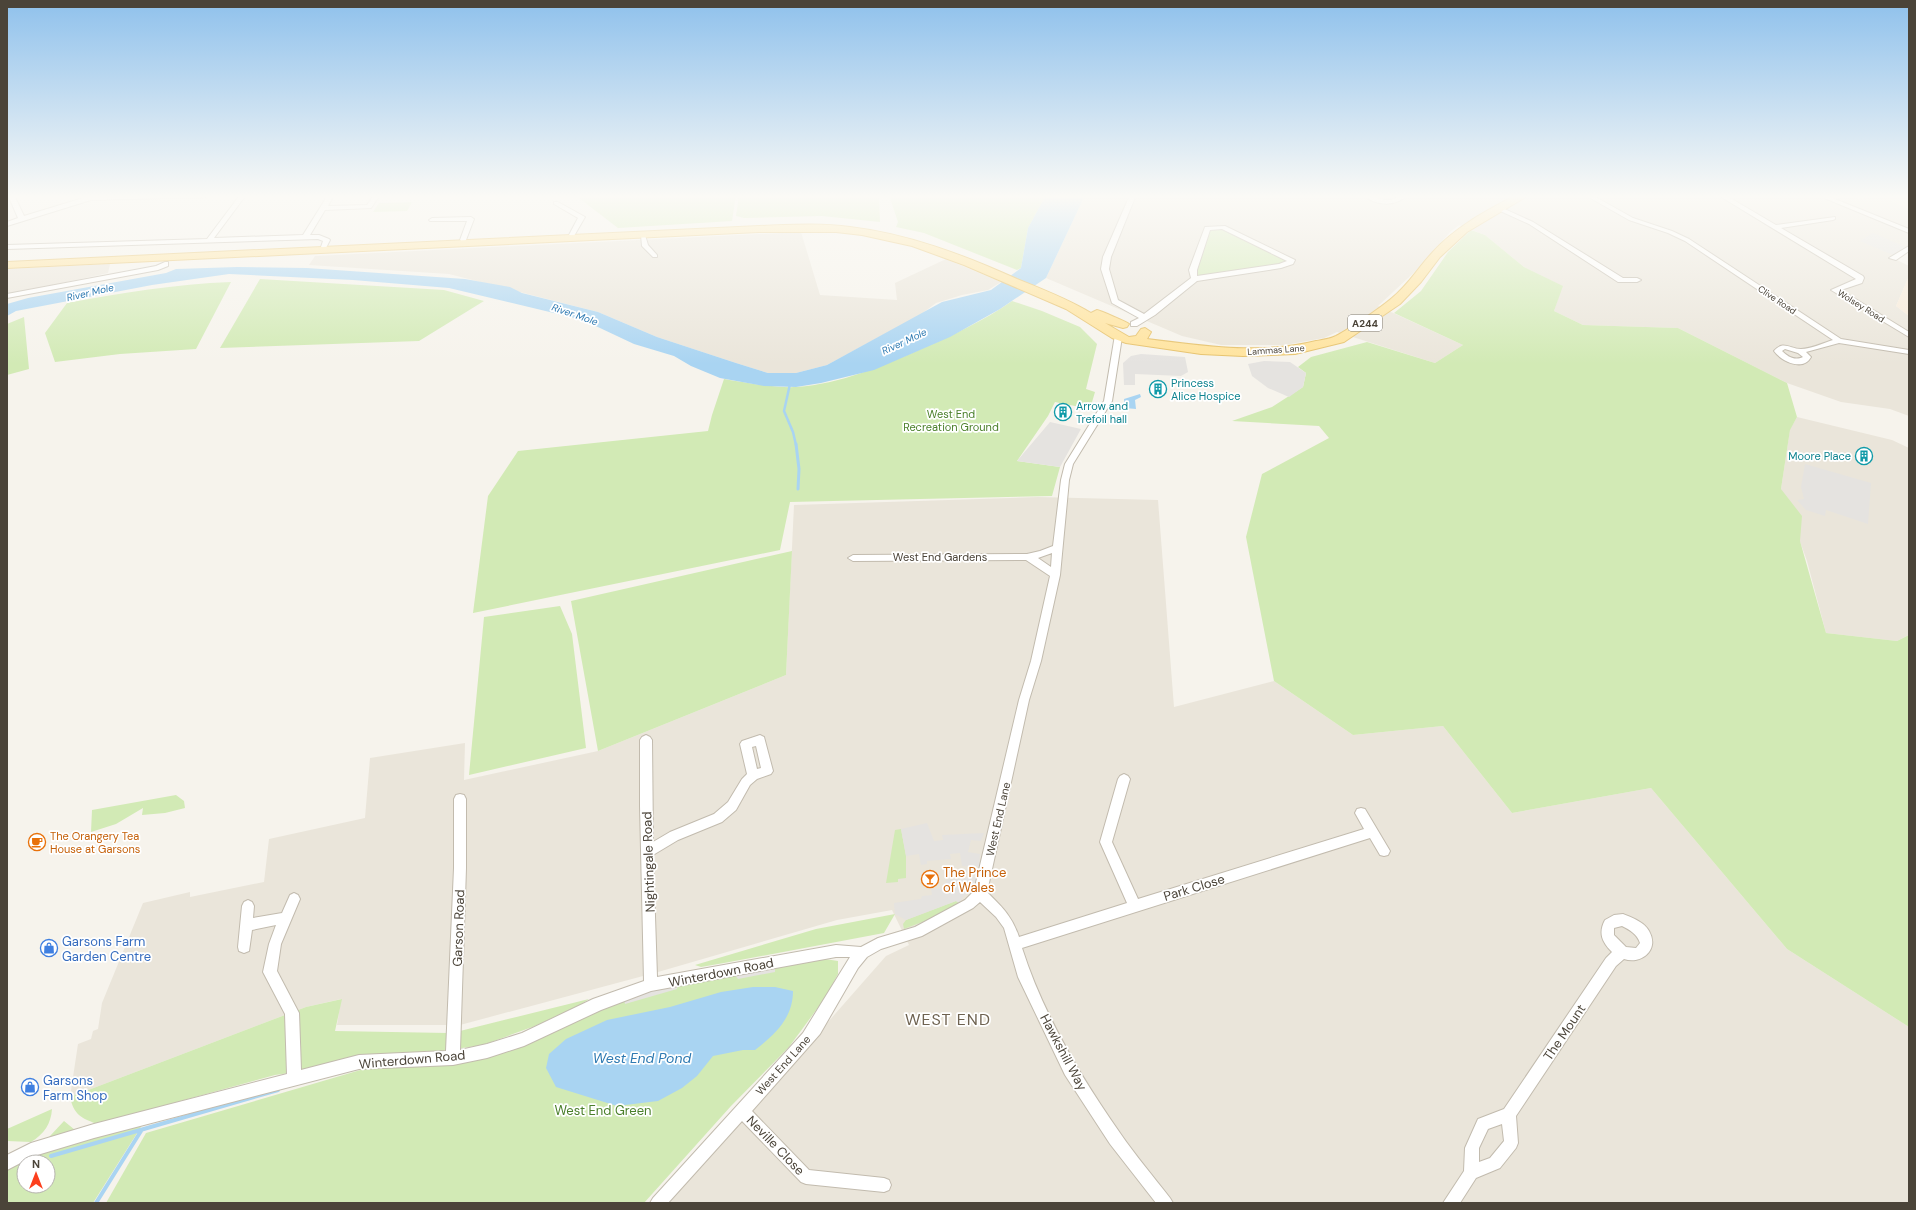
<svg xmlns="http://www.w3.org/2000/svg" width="1916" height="1210" font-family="'DM Sans',sans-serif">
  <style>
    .residential { fill: #eae5da }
    .commercial { fill: #f7ead8 }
    .green { fill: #d2eab5; fill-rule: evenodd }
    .parking { fill: #e5e3e0 }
    .water { fill: #a9d4f2 }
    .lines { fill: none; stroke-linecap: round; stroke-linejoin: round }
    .stream-far2 { stroke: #a9d4f2; stroke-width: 2.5 }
    .stream-far1 { stroke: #a9d4f2; stroke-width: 3 }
    .stream { stroke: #a9d4f2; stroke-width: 4 }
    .street-casing { stroke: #c2bbae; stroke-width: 2 }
    .primary-casing { stroke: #e6c16a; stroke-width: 2 }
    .street { fill: #fff; fill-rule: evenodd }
    .primary { fill: #ffe39c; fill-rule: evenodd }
    .labels { text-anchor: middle; stroke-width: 3.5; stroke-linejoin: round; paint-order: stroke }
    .far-street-label { font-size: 9px; fill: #4b4439; stroke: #fff }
    .far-water-label { font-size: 10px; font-style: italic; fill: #2e7ab2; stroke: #fff }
    .shield { fill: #fff; stroke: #817c74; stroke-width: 1 }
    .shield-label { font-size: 10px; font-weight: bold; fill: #4b4439 }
    .culture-label { font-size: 11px; fill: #0d838f; stroke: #fff; text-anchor: start }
    .park-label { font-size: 11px; fill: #4a7f2a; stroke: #fff }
    .street-label { font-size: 11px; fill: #4b4439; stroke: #fff }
    .food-label { font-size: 11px; fill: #c56008; stroke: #fff; text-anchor: start }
    .near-street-label { font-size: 13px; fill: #4b4439; stroke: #fff }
    .near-food-label { font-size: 13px; fill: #c56008; stroke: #fff; text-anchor: start }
    .near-shop-label { font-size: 13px; fill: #366cbe; stroke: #fff; text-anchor: start }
    .near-park-label { font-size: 13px; fill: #4a7f2a; stroke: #fff }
    .near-water-label { font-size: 14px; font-style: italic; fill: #2e7ab2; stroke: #fff }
    .near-quarter-label { font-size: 16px; letter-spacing: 1px; fill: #6e6250; stroke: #fff }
  </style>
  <rect width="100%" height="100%" fill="#f6f3ec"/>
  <!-- residential -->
  <path class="residential" d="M1085,195H1833L1859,199L1883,197L1909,209V246L1891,257L1909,266V276L1896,306L1909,316V416L1890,409L1841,402L1787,383L1678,328L1583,325L1554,311L1562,286L1524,267L1485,235L1459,225L1450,232L1422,265L1378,306L1463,345L1435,363L1337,332L1324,338L1285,345H1221L1182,336L1046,278Z
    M801,232L820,295L897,300L895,283L946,259L1001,282L988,290L962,295L936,303L920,315L827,365L796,373H768L736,363L657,337L598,312L449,274L309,265L315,256Z
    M110,264L108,273L7,295V269Z
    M1797,417L1892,440L1909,448V635L1897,641L1826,633L1807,561L1781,489L1790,429Z
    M1038,497L1158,500L1174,707L1274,681L1353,735L1443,726L1512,813L1651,788L1787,949L1909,1027V1203H669L886,956L909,945L892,910L837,920L658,972L460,1025H337L341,999L306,1007L70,1097L78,1044L91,1039L93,1031L98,1029L102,1003L143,903L190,892V897L264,882L269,839L365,818L370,758L465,743L464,780L598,751L786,675L794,505Z"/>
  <!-- commercial -->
  <path class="commercial" d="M1891,195H1909V209L1883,197Z
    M1909,276V316L1896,306Z"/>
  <!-- green -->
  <path class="green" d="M575,195H736L732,221L618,228Z
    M739,195H879L880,222L822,216L744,218L736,216Z
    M889,195H1046L1028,228L1021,268L1017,270L924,233L896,227L898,222Z
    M412,202L407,211L373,212L379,203Z
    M1212,229H1224L1286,260L1278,264L1198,276L1196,274L1208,232Z
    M1471,230L1485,235L1524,267L1563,286L1554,311L1583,325L1678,328L1787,383L1797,417L1790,430L1781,489L1802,516L1800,541L1826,633L1897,641L1909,635V1027L1787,949L1651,788L1512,813L1443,726L1353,735L1274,681L1246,537L1262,474L1329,438L1319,426L1232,421L1272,407L1303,387L1306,373L1298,367L1311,357L1367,342L1435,363L1463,345L1394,313L1421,291L1448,252Z
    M260,279L444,290L484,301L419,341L220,348Z
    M231,282L196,349L120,354L55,362L45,333L67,303C122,293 175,284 231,282Z
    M1012,301L1042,311L1080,327L1097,344L1086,389L1095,392L1090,409L1055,402L1048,416L1017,461L1060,467L1052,496L790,502L780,550L473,613L488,496L518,451L708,431L712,415L724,379C748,383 773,388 797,387C840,384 882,366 921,349C952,335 984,321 1012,301Z
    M24,317L29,369L7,375V324Z
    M792,551L786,675L598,751L571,601Z
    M560,606L572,634L586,748L469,775L484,617Z
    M176,795L184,801L185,808L165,813L142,815L143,808L116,824L91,832L92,810Z
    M901,829L906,856V878L898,879V882L886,883L895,830Z
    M956,901L959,903L938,916L904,929L903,924L906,920Z
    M895,914L884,933L724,963L701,967L695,965L816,929Z
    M825,959L838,961V974L825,998L789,1047L731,1106L644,1203H106L146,1133L374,1066L438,1063L650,989Z
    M342,999L335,1031L448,1033L460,1031L589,999L580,1005L535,1026L483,1045L275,1075L97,1124C81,1118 74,1115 70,1097L306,1007Z
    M52,1109C51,1124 44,1134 31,1142L7,1141V1129Z
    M146,1119L93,1203H7V1165ZM24,1162H48V1186H24Z
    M64,1121L75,1130L49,1137L50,1136Z"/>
  <!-- parking -->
  <path class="parking" d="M1873,233L1905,247L1893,255L1860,241Z
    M1141,354L1185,357L1188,372L1181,376L1135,374V385H1124L1123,363L1131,356Z
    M1264,361L1290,362L1306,373L1303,387L1289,397L1268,388L1252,376L1248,364Z
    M1050,422L1081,429L1060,467L1017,461Z
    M1805,464L1871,483L1868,524L1826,510L1825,516L1806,510L1797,500L1804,499L1801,487Z
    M927,823L934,841L943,840L942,835L984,833L981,841L971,840L968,852L980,854L979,866H962L960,853L950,854L951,859L927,861V864L921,865L919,854L906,856L901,829Z
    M976,877L974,883L959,903L956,901L906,920L895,914L894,903L921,899L922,896L932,895L931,889L943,888V883H946V880Z
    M775,967V972L738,979L734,974Z
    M677,984V989L625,1004L624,1000L650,989Z"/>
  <!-- water -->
  <path class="water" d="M1046,195H1085L1046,278L1000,309L950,337L874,370L821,383L796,387L764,386L720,378L691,366L674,356L634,344L583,320L449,288L353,280L229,274L152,285L16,311L7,316V304L28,298L166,273L176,269L237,267L307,268L465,279L510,287L522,293L598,312L657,337L736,363L768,373H796L827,365L942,302L991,290L1021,268L1028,228Z
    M1140,394L1141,397L1135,400L1136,409L1125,408L1124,399Z
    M753,987H775L793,991C793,1019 774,1035 755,1050H743L713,1056L697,1076L682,1088L658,1101L617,1106L556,1087L546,1068L549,1054L566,1039L607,1020L670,1007L721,992Z"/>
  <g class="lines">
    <!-- stream-far2 -->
    <path class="stream-far2" d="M790,384L784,411L793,432L796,445"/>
    <!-- stream-far1 -->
    <path class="stream-far1" d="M796,444L799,469L798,489"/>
    <!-- stream -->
    <path class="stream" d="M51,1156L278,1090
      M96,1203L141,1131"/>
    <!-- street casing -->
    <g class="street-casing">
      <path id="street" d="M8,195H14L24,216L93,195H211L208,197L91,200L7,226V222L18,218Z
        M240,195H246L214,238L303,235L328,195H334L328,206L367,205L374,195H380L371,208L325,210L310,235H319L329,239L330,240L326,248L324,249L321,247L323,241L318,239L7,249V245L207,239Z
        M1130,195H1136L1111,257L1109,269L1118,300L1144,314L1191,278L1189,270L1205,227L1225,226L1295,260L1293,264L1281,268L1197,281L1155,315L1137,326H1131V322L1139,318L1112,303L1101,269L1103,257ZM1222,229L1287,261L1279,264L1197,276V270L1210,230Z
        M1364,195C1373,195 1382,201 1389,200C1396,199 1400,195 1407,195C1396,207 1375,206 1364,195Z
        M1585,195H1592L1633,218L1672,231L1689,239L1841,339L1909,350V354L1839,343L1806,352L1811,357C1803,372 1781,361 1774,351C1783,340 1790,349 1801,349C1811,349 1823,343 1833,340L1685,241L1668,233L1629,220ZM1785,349L1798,353L1803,357C1795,361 1788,357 1782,351Z
        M1718,195H1725L1776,225L1835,217V219L1833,220L1781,228L1863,276L1864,278L1862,283L1841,290L1909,332V337L1831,290L1856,279Z
        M1817,195H1825L1909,229V233Z
        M554,202H558L585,217L574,236L569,235L578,218L554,204Z
        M1496,207H1500L1533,222L1623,278H1637L1641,280L1637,282H1618L1529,224L1496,209Z
        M432,218L471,217L474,219L466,240L463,242L460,240L467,221H430L429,220Z
        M641,235H645L648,245L657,255V257H653L642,246Z
        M1909,246V251L1896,260L1889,258Z
        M165,262H168V266L158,270L7,298V294L156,266Z
        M1115,335H1118L1122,337L1112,401L1073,464L1069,480L1060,575L1041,661L1029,700L987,892C1002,907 1012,916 1019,937L1127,903L1100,842L1118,779L1120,776L1124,774L1128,776L1130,779L1112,842L1138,899L1364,829L1355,813L1357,809L1361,808L1365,809L1390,851L1388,855L1384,856L1380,855L1370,838L1022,948C1043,1014 1080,1076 1120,1133C1135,1155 1153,1176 1170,1198L1173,1203H1156L1110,1144L1065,1075L1018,977L1004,928L996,917L980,902L973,908L922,936L881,949L867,957L858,968L820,1034L752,1111L809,1170L884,1178L889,1180L891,1185L889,1190L884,1192L806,1184L801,1182L742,1121L668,1203H650L653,1198L803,1033L850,957H836L651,991L601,1010L524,1046L487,1058L453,1065L359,1069L94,1138L34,1156L7,1170V1155L31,1143L94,1124L287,1074L285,1014L263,972L269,944L276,925L252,930L249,951L244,953L239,951L238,947L242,906L244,902L248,900L252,902L254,906L253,918L282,913L290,895L294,893L298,895L300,899L281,944L277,971L299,1013L301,1070L359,1055L446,1051L454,868V799L456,795L460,794L464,795L466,799V868L460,1050L487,1044L522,1033L593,999L644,981L640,806V740L642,737L646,735L650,737L652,740L653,842L670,832L714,814L728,802L742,779L747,774L740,744L742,741L760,735L764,737L773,771L771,774L757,779L750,785L736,810L722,822L678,840L653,855L657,977L836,945L861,947L878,938L915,927L965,900L974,891L1019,700L1031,661L1050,576L1026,560L853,561L848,558L853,555L1027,554L1040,551L1053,546L1061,480L1065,464L1104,401ZM1052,553L1051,567L1038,558ZM756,746L761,768L757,769L752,747Z
        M1623,914C1633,918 1644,922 1649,931C1660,950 1641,965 1624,959L1616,966L1516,1116L1518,1143L1516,1148L1500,1168L1476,1178L1460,1203H1443L1464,1171L1465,1148L1478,1119L1504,1109L1606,958L1612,952C1602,942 1598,933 1605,920L1614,915ZM1622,926C1630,930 1637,934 1640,943L1636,948L1626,947L1614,935V928ZM1502,1124L1504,1141L1490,1158L1479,1162V1148L1488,1129Z"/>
    </g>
    <!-- primary casing -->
    <g class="primary-casing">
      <path id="primary" d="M1516,195H1529L1467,232L1440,257L1421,282L1400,304L1344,342L1295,354L1243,356L1201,354L1126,343L1112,338L1066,309L964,265L912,246L862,235L836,232H759L7,268V262L759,226C789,225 820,223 850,227C908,234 964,255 1017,279C1042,289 1068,299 1091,313L1097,310C1101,311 1127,322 1129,324L1127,327L1123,328L1105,323L1129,337L1136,336L1141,329L1145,328L1151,332L1147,339C1202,346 1261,355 1316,341C1322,340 1330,339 1336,336C1351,328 1379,309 1392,298C1408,285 1418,268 1432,253C1455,227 1486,211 1516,195Z"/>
    </g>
    <!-- street -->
    <use href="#street" class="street"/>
    <!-- primary -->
    <use href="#primary" class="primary"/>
  </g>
  <!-- sky -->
  <linearGradient id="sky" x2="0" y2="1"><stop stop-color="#8fc1ec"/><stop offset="0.54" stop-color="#fbfaf6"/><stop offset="1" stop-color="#fbfaf6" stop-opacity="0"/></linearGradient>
  <rect width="1916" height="364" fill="url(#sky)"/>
  <!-- icons -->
  <defs>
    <g id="building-ring" transform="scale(0.9)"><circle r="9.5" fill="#fff" stroke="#0f9aa8" stroke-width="1.5"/><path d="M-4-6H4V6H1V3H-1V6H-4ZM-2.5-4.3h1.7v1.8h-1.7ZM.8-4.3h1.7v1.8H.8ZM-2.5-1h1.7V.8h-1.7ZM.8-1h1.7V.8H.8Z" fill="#0f9aa8"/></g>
    <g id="cafe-ring" transform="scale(0.9)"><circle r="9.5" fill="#fff" stroke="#e8710a" stroke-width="1.5"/><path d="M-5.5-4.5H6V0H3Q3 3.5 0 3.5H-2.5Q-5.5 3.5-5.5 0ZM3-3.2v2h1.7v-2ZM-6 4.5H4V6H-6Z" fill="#e8710a"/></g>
    <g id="bar-ring" transform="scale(0.9)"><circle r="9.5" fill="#fff" stroke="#e8710a" stroke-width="1.5"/><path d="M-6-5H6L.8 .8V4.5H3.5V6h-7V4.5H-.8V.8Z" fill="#e8710a"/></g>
    <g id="shop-ring" transform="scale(0.9)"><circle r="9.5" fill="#fff" stroke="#3f7fe0" stroke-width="1.5"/><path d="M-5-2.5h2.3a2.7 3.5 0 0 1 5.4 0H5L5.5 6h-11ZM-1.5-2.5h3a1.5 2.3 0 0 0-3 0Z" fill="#3f7fe0"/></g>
  </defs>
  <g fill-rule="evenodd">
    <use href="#building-ring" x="1158" y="389"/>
    <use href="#building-ring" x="1063" y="412"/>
    <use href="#building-ring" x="1864" y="456"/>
    <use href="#cafe-ring" x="37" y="842"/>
    <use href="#bar-ring" x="930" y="879"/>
    <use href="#shop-ring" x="49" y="948"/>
    <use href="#shop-ring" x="30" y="1087"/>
  </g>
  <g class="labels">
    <!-- far-street labels -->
    <g class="far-street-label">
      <text transform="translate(1777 300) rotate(34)" y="3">Clive Road</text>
      <text transform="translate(1861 306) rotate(32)" y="3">Wolsey Road</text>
      <text transform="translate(1276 350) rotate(-4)" y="3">Lammas Lane</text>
    </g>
    <!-- far-water labels -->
    <g class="far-water-label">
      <text transform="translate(90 292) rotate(-13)" y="4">River Mole</text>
      <text transform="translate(575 314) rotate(19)" y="4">River Mole</text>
      <text transform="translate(904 341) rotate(-25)" y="4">River Mole</text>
    </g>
    <!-- shield labels -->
    <rect class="shield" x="1348" y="315" width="34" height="16" rx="3"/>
    <g class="shield-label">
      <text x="1365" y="327">A244</text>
    </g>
    <!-- culture labels -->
    <g class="culture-label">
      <text x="1171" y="387">Princess<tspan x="1171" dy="13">Alice Hospice</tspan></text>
      <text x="1076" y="410">Arrow and<tspan x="1076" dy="13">Trefoil hall</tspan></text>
      <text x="1851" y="460" text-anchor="end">Moore Place</text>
    </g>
    <!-- park labels -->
    <g class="park-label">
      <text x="951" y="418">West End<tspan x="951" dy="13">Recreation Ground</tspan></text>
    </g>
    <!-- street labels -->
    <g class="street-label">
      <text x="940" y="561">West End Gardens</text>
      <text transform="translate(998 819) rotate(-77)" y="4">West End Lane</text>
      <text transform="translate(783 1065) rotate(-48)" y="4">West End Lane</text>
    </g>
    <!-- food labels -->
    <g class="food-label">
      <text x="50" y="840">The Orangery Tea<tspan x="50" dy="13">House at Garsons</tspan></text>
    </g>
    <!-- near-street labels -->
    <g class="near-street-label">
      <text transform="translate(648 862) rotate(-92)" y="5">Nightingale Road</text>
      <text transform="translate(1194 887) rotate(-17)" y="5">Park Close</text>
      <text transform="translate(458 928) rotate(-88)" y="5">Garson Road</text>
      <text transform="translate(721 972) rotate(-11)" y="5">Winterdown Road</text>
      <text transform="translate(1564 1032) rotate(-56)" y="5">The Mount</text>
      <text transform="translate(1064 1052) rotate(62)" y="5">Hawkshill Way</text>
      <text transform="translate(412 1059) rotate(-5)" y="5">Winterdown Road</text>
      <text transform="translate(776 1145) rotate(46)" y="5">Neville Close</text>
    </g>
    <!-- near-food labels -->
    <g class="near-food-label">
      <text x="943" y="877">The Prince<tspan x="943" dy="15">of Wales</tspan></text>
    </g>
    <!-- near-shop labels -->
    <g class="near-shop-label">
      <text x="62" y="946">Garsons Farm<tspan x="62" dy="15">Garden Centre</tspan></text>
      <text x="43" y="1085">Garsons<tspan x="43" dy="15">Farm Shop</tspan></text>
    </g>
    <!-- near-park labels -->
    <g class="near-park-label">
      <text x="603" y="1115">West End Green</text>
    </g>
    <!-- near-water labels -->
    <g class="near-water-label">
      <text x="642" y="1063">West End Pond</text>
    </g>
    <!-- near-quarter labels -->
    <g class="near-quarter-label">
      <text x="948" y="1025">WEST END</text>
    </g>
  </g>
  <!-- border -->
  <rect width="1916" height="1210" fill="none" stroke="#4b4439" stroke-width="16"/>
  <!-- north arrow -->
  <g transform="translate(36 1174)"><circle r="19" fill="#ffffff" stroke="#b7b4b0"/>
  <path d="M0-3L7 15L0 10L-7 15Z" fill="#fc3f1d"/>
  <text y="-6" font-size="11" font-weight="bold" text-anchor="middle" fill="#4b4439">N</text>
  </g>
</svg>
